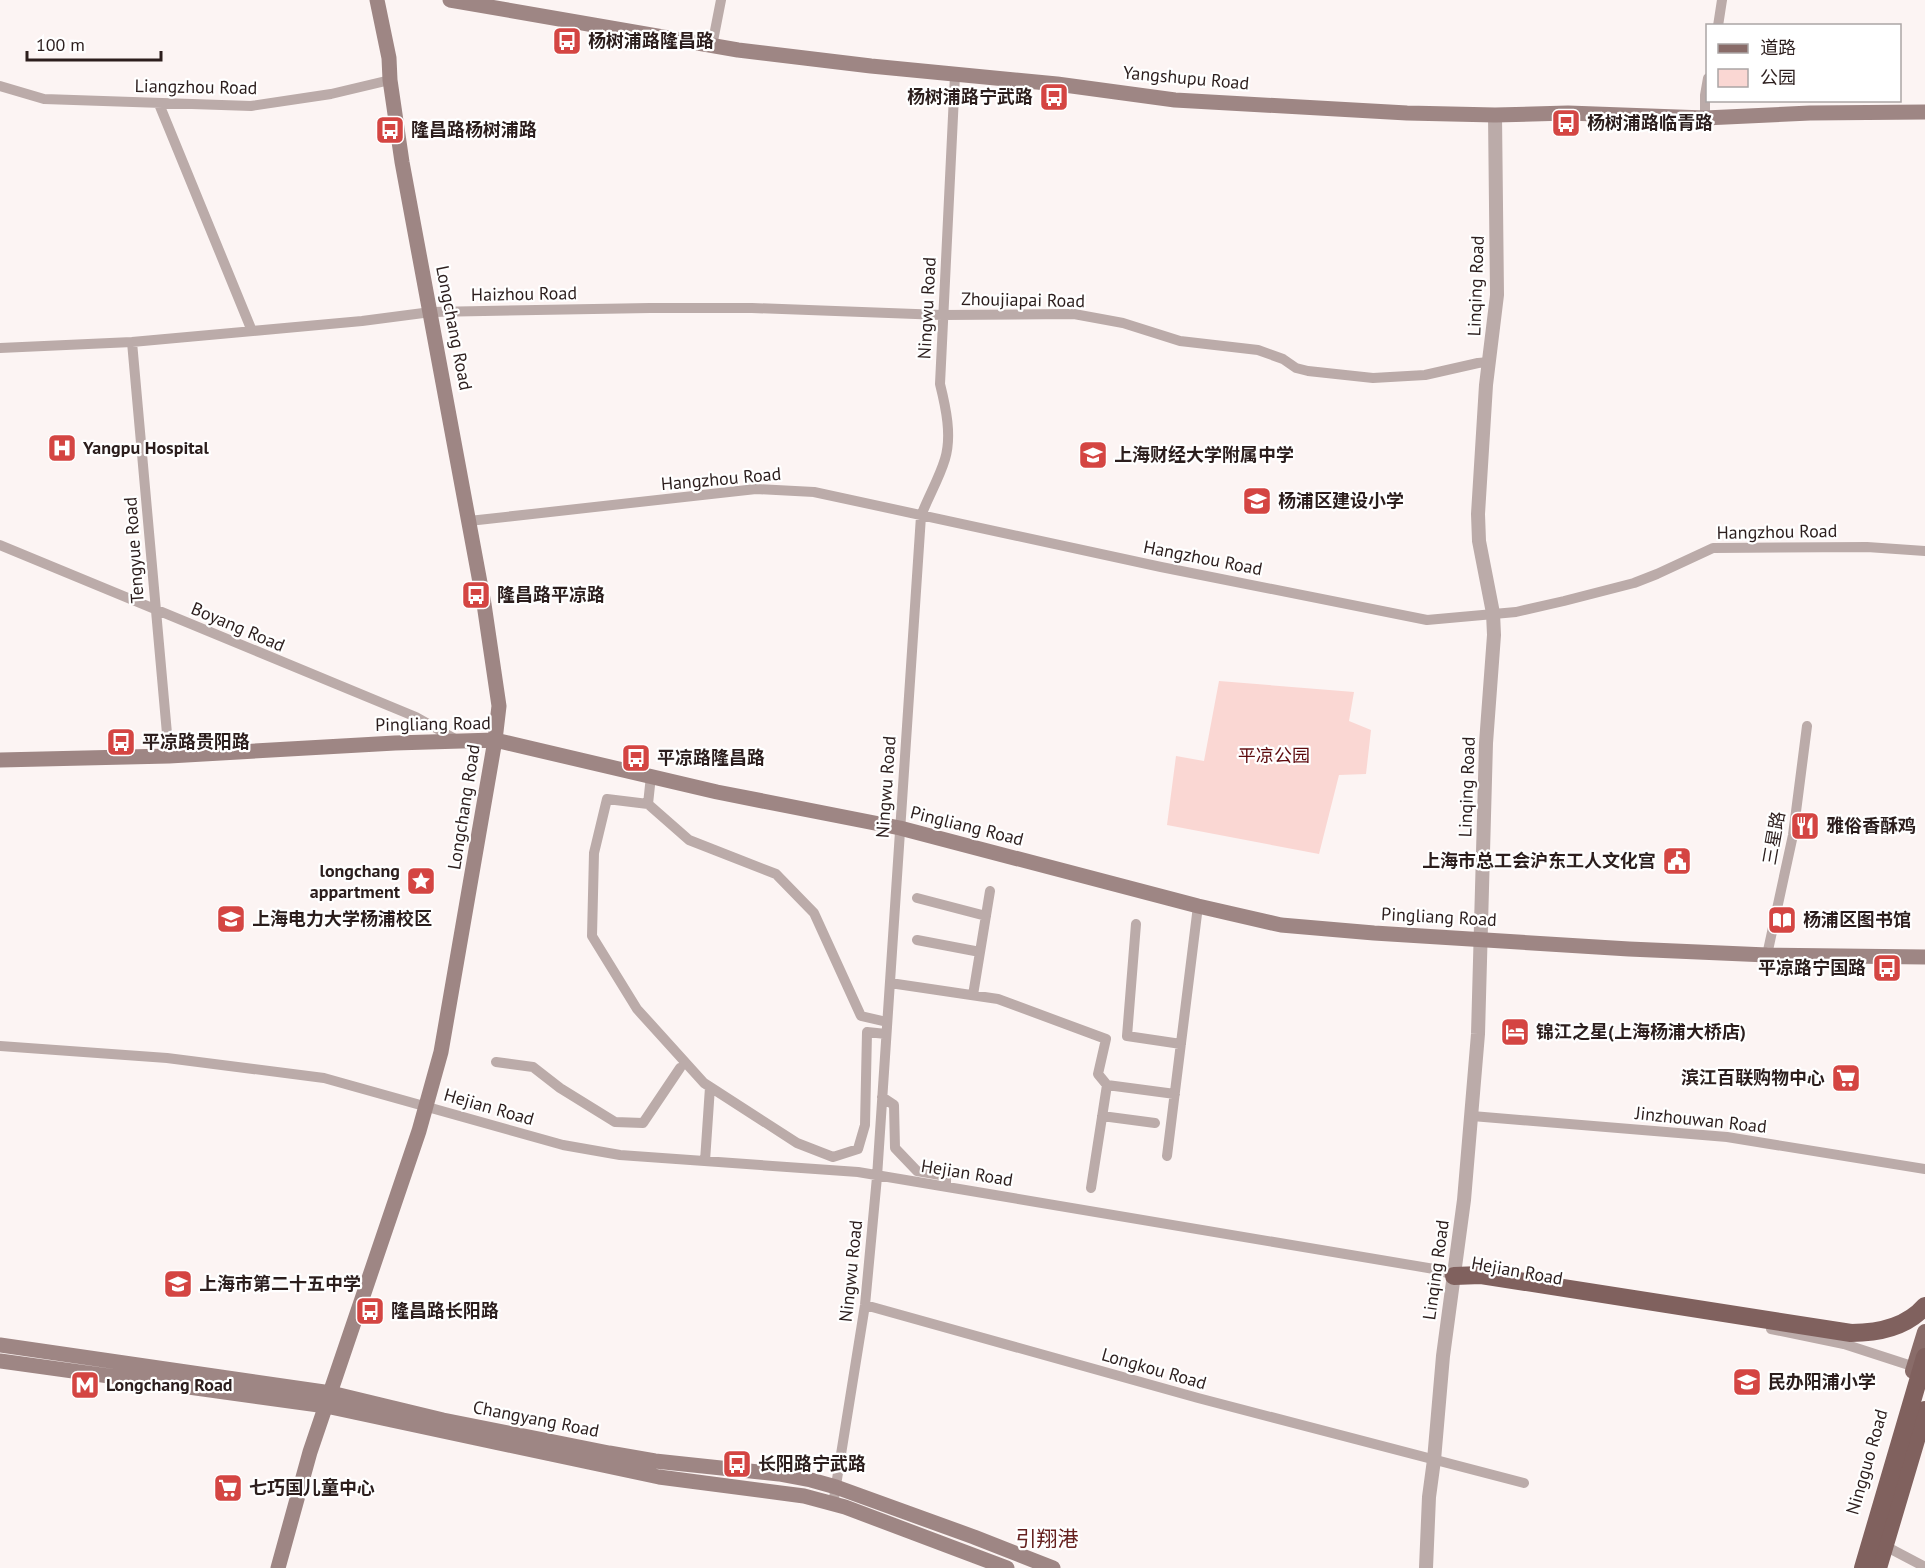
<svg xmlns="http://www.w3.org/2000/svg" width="1925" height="1568" font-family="'PT Sans','Noto Sans SC',sans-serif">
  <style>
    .green { fill: #fad7d3 }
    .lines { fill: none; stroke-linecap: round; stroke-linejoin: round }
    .minor { stroke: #bbaba9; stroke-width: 10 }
    .tertiary { stroke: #bbaba9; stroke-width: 14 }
    .secondary { stroke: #9e8684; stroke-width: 15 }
    .primary { stroke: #896c69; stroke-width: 16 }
    .trunk { stroke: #80615e; stroke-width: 18 }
    .trunk-bridge { stroke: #80615e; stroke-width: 18 }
    .labels { text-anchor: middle; stroke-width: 4.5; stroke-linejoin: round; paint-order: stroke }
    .poi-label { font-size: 18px; font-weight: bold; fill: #2c1e1d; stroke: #fff; text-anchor: start }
    .street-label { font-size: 18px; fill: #2c1e1d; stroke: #fff }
    .park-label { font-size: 18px; fill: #5e0b0e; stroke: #fff }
    .quarter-label { font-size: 21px; fill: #66211f; stroke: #fff }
  </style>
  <rect width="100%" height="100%" fill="#fcf4f3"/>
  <!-- green -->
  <path class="green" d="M1219,681L1354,692L1349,721L1371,730L1366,774L1339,775L1319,854L1167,825L1176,756L1204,761Z"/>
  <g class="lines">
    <!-- minor -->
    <path class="minor" d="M1718,26L1722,0
      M712,46L721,0
      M0,86L44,99L251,106L331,94L390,80
      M159,104L252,331
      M1705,118V95L1708,78
      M132,342L169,756
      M0,348L132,342L362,321L431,312L650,308H752L942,315L1074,314L1123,323L1180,341L1258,350L1283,359L1296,368L1308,371L1373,378L1425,375L1478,363L1489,362
      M469,521L756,489L814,492L1161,567L1427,620L1516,612L1564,601L1634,583L1657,574L1713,548L1867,547L1925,551
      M0,545L416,717L457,740
      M651,776L648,804L689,840L776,874L814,913L861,1016L887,1022
      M648,804L607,799L594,853L592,936L637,1009L704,1083L797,1143L833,1157L858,1149L865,1125L867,1032L886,1034
      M917,898L986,916
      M1136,924L1127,1036L1181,1044
      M917,940L980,952
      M1767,955L1793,835L1807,726
      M890,983L998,999L1106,1039L1098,1074L1107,1085L1091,1188
      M973,995L990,891
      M0,1046L167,1058L324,1078L563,1145L620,1155L858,1172L1434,1269L1460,1277
      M496,1062L533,1067L560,1088L615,1122L643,1123L680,1068
      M1107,1085L1175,1094
      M882,1097L894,1105L895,1148L917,1171L946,1176V1186
      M1102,1116L1155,1123
      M1472,1116L1727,1137L1925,1169
      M1167,1156L1198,906
      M705,1161L710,1087
      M865,1305L1198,1398L1524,1483
      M1771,1329L1844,1344L1918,1368
      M833,1504L865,1305L877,1177L921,516C928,497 939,479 945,459C952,436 946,408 940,384L955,75
      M1889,1548L1925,1567"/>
    <!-- tertiary -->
    <path class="tertiary" d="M1426,1568L1429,1497L1434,1460L1443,1356L1464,1200L1478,1034L1486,743L1494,635L1493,613L1479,541L1478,514L1486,385L1497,295L1495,115"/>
    <!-- secondary -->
    <path class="secondary" d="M450,0L738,50L871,66L1057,84L1175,100L1407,113L1495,115L1568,113L1705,118L1810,113L1925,112
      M0,760L169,756L395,743L495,740L717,792L900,828L1198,906L1281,925L1374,933L1629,949L1767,955L1925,957
      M0,1345L331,1393L443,1420L609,1453L655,1461L779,1474L811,1480L836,1487L974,1537L1053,1568
      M0,1361L326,1406L659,1477L804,1496L845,1507L1007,1568
      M278,1568L310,1452L419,1131L441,1052L495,740L499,706L484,604L402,162L390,80L389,58L377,0"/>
    <!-- primary -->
    <path class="primary" d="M1913,1371L1925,1332"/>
    <!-- trunk -->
    <path class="trunk" d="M1454,1276L1481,1275L1851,1333C1878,1333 1906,1328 1925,1306
      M1878,1568L1925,1410"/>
    <!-- trunk-bridge -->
    <path class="trunk-bridge" d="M1863,1568L1925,1357"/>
  </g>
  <!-- icons -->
  <defs>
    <g id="bus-square" transform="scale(1.5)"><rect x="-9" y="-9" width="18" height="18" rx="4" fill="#d44542" stroke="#fff"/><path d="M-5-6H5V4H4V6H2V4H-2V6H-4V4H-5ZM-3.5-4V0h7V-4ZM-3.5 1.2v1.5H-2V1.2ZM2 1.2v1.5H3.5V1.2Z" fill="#fff"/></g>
    <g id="hospital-square" transform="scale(1.5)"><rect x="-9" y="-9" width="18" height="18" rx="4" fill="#d44542" stroke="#fff"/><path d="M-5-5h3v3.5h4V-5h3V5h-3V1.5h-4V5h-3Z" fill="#fff"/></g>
    <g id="school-square" transform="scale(1.5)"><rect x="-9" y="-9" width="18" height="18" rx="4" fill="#d44542" stroke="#fff"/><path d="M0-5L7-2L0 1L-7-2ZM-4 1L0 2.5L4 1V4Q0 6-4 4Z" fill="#fff"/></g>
    <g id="restaurant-square" transform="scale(1.5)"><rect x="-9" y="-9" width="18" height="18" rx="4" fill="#d44542" stroke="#fff"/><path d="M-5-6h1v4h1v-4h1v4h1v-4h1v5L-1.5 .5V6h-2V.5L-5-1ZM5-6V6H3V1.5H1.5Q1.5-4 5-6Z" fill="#fff"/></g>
    <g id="civic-square" transform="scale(1.5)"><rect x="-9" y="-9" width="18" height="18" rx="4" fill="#d44542" stroke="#fff"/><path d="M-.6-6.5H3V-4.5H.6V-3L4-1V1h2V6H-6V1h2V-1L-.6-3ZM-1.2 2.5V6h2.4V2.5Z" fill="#fff"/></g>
    <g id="sight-square" transform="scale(1.5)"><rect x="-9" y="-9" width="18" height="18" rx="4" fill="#d44542" stroke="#fff"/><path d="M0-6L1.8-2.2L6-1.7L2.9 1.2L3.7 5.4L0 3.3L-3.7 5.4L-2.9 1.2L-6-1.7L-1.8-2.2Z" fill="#fff"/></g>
    <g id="library-square" transform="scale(1.5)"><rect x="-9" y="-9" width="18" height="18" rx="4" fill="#d44542" stroke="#fff"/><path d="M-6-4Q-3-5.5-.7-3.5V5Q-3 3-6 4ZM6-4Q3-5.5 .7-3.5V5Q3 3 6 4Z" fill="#fff"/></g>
    <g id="hotel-square" transform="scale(1.5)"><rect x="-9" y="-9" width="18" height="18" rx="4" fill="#d44542" stroke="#fff"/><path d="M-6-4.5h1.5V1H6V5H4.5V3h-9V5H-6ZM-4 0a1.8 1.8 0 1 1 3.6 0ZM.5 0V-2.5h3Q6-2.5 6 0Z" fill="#fff"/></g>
    <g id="supermarket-square" transform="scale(1.5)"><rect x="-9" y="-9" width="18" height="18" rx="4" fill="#d44542" stroke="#fff"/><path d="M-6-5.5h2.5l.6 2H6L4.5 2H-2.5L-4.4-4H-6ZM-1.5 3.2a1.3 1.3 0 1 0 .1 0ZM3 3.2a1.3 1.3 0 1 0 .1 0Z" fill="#fff"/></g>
    <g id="metro-square" transform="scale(1.5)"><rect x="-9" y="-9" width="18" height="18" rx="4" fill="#d44542" stroke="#fff"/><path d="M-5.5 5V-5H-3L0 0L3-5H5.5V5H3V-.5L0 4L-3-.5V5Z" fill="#fff"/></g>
  </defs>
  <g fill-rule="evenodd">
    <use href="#bus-square" x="567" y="41"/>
    <use href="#bus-square" x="1054" y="97"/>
    <use href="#bus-square" x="1566" y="123"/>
    <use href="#bus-square" x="390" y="130"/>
    <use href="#hospital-square" x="62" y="448"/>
    <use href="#school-square" x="1093" y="455"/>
    <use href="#school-square" x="1257" y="501"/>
    <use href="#bus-square" x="476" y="595"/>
    <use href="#bus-square" x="121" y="742"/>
    <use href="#bus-square" x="636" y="758"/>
    <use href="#restaurant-square" x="1805" y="826"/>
    <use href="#civic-square" x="1677" y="861"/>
    <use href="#sight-square" x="421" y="881"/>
    <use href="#school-square" x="231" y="919"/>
    <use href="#library-square" x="1782" y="920"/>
    <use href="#bus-square" x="1887" y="968"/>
    <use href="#hotel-square" x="1515" y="1032"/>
    <use href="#supermarket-square" x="1846" y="1078"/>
    <use href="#school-square" x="178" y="1284"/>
    <use href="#bus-square" x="370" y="1311"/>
    <use href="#school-square" x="1747" y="1382"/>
    <use href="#metro-square" x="85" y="1385"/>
    <use href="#bus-square" x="737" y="1464"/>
    <use href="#supermarket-square" x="228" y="1488"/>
  </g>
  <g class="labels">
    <!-- poi labels -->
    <g class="poi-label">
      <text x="588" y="47">杨树浦路隆昌路</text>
      <text x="1033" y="103" text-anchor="end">杨树浦路宁武路</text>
      <text x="1587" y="129">杨树浦路临青路</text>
      <text x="411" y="136">隆昌路杨树浦路</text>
      <text x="83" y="454">Yangpu Hospital</text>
      <text x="1114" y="461">上海财经大学附属中学</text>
      <text x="1278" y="507">杨浦区建设小学</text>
      <text x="497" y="601">隆昌路平凉路</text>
      <text x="142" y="748">平凉路贵阳路</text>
      <text x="657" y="764">平凉路隆昌路</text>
      <text x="1826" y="832">雅俗香酥鸡</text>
      <text x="1656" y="867" text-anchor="end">上海市总工会沪东工人文化宫</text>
      <text x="400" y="877" text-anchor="end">longchang<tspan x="400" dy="21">appartment</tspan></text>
      <text x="252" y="925">上海电力大学杨浦校区</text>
      <text x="1803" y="926">杨浦区图书馆</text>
      <text x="1866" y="974" text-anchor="end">平凉路宁国路</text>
      <text x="1536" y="1038">锦江之星(上海杨浦大桥店)</text>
      <text x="1825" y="1084" text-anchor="end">滨江百联购物中心</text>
      <text x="199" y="1290">上海市第二十五中学</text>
      <text x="391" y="1317">隆昌路长阳路</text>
      <text x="1768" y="1388">民办阳浦小学</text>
      <text x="106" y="1391">Longchang Road</text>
      <text x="758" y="1470">长阳路宁武路</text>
      <text x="249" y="1494">七巧国儿童中心</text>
    </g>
    <!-- street labels -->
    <g class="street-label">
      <text transform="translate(1186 78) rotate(5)" y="6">Yangshupu Road</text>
      <text transform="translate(196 87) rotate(1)" y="6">Liangzhou Road</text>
      <text transform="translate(1476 286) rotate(-88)" y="6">Linqing Road</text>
      <text transform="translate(524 294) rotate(-1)" y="6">Haizhou Road</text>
      <text transform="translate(1023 300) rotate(1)" y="6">Zhoujiapai Road</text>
      <text transform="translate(927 308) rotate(-87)" y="6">Ningwu Road</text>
      <text transform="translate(454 328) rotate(79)" y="6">Longchang Road</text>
      <text transform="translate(721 479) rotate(-5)" y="6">Hangzhou Road</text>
      <text transform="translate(1777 532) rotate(-1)" y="6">Hangzhou Road</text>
      <text transform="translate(134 550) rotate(-94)" y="6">Tengyue Road</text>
      <text transform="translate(1203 558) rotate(11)" y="6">Hangzhou Road</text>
      <text transform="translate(238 627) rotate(23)" y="6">Boyang Road</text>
      <text transform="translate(433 724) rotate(-1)" y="6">Pingliang Road</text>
      <text transform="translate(886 787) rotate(-86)" y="6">Ningwu Road</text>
      <text transform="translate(1467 787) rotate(-88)" y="6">Linqing Road</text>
      <text transform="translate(464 807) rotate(-81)" y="6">Longchang Road</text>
      <text transform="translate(967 826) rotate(14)" y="6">Pingliang Road</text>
      <text transform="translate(1774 838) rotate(-80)" y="6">三星路</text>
      <text transform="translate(1439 917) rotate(3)" y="6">Pingliang Road</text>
      <text transform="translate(489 1107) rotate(16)" y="6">Hejian Road</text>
      <text transform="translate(1701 1120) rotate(6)" y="6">Jinzhouwan Road</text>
      <text transform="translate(967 1173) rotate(9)" y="6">Hejian Road</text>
      <text transform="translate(1436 1270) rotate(-82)" y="6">Linqing Road</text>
      <text transform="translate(851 1271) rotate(-84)" y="6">Ningwu Road</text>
      <text transform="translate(1517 1271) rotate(10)" y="6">Hejian Road</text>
      <text transform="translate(1154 1369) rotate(16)" y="6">Longkou Road</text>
      <text transform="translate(536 1419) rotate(11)" y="6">Changyang Road</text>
      <text transform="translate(1867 1462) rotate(-74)" y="6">Ningguo Road</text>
    </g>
    <!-- park labels -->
    <g class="park-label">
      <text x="1274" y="762">平凉公园</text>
    </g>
    <!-- quarter labels -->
    <g class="quarter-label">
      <text x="1047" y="1546">引翔港</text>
    </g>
  </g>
  <!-- legend -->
  <rect x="1706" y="24" width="195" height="78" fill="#ffffff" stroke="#aba5a5" stroke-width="1.5"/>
  <rect x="1718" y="44" width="30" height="9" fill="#896c69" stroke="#aba5a5" stroke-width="1.5"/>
  <text x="1760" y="54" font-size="18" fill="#2c1e1d">道路</text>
  <rect x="1718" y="69" width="30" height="18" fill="#fad7d3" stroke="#aba5a5" stroke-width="1.5"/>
  <text x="1760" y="84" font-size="18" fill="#2c1e1d">公园</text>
  <!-- scale -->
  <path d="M27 51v9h134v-9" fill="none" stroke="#2c1e1d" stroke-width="3"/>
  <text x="36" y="51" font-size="18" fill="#2c1e1d" stroke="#ffffff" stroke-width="4.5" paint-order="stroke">100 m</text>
</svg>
